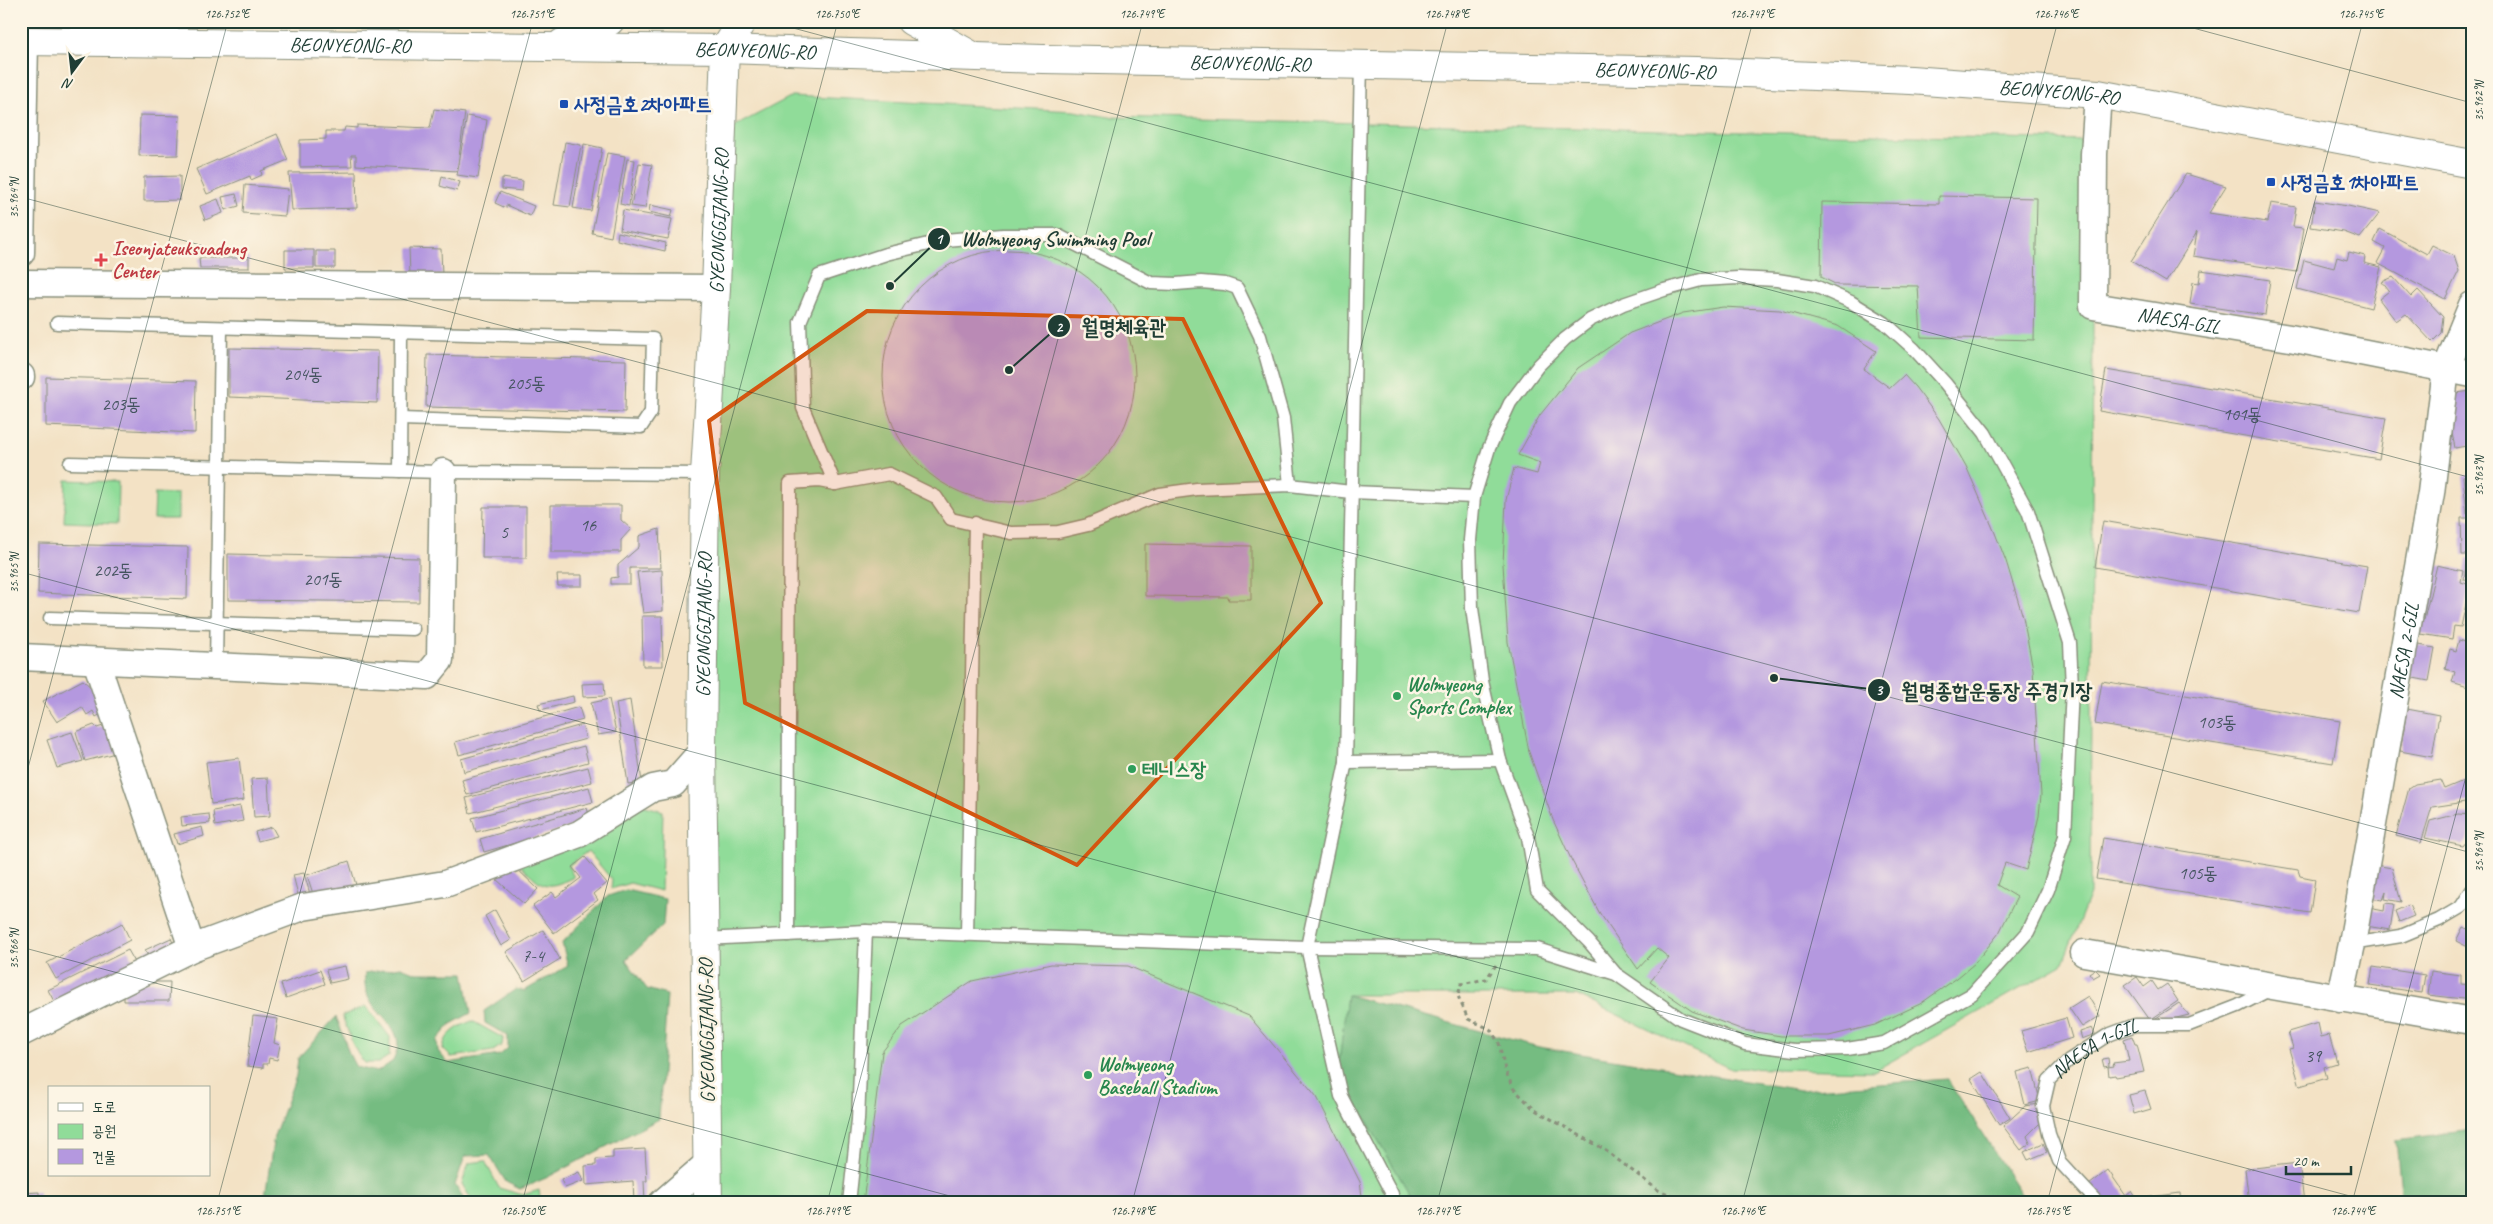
<svg xmlns="http://www.w3.org/2000/svg" width="2493" height="1224" font-family="Caveat,'Poor Story',sans-serif">
  <style>
    .green { fill: #90dc99; stroke: #588c66 }
    .forest { fill: #74bc81; stroke: #4a7c5a }
    .building { fill: #b498df }
    .lines { fill: none; stroke-linecap: round; stroke-linejoin: round }
    .lane-casing { stroke: #89907c; stroke-width: 15 }
    .street-casing { stroke: #89907c; stroke-width: 29 }
    .secondary-casing { stroke: #89907c; stroke-width: 30 }
    .primary-casing { stroke: #89907c; stroke-width: 30 }
    .path { stroke: #89907c; stroke-width: 3; stroke-dasharray: 4 4; stroke-linecap: butt }
    .lane { stroke: #fff; stroke-width: 12 }
    .street { stroke: #fff; stroke-width: 26 }
    .secondary { stroke: #fff; stroke-width: 28 }
    .primary { stroke: #fff; stroke-width: 28 }
    .marked { fill: #d45610; fill-opacity: 0.2; stroke: #d45610; stroke-width: 4; stroke-linejoin: round }
    .ticks { fill: none; stroke: #1f3d34; stroke-width: 1; stroke-opacity: 0.45 }
    .transit-dot { fill: #1a4fb4; stroke: #fcf5e5; stroke-width: 2 }
    .health-dot { fill: #e0444e; stroke: #fcf5e5; stroke-width: 2 }
    .leisure-dot { fill: #2e9e5b; stroke: #fcf5e5; stroke-width: 2 }
    .labels { text-anchor: middle; stroke-width: 5; stroke-linejoin: round; paint-order: stroke }
    .number-label { font-size: 18px; fill: #44545f }
    .street-label { font-size: 20px; fill: #1f3d34; stroke: #fcf5e5 }
    .transit-label { font-size: 20px; font-weight: bold; fill: #164399; stroke: #fcf5e5; text-anchor: start }
    .health-label { font-size: 20px; font-weight: bold; fill: #be3a42; stroke: #fcf5e5; text-anchor: start }
    .leisure-label { font-size: 20px; font-weight: bold; fill: #27864d; stroke: #fcf5e5; text-anchor: start }
    .leader { fill: none; stroke: #1f3d34; stroke-width: 2 }
    .callout-dot { fill: #1f3d34; stroke: #fcf5e5; stroke-width: 2 }
    .mark-label { font-size: 15px; text-anchor: middle; font-weight: bold; fill: #fff }
    .callout-label { font-size: 21px; text-anchor: middle; font-weight: bold; fill: #1f3d34; stroke: #fcf5e5; stroke-width: 5; stroke-linejoin: round; paint-order: stroke }
    .neatline { fill: none; stroke: #1f3d34; stroke-width: 2 }
    .ticks-label { font-size: 12px; text-anchor: middle; fill: #1f3d34 }
  </style>
  <rect width="100%" height="100%" fill="#fcf5e5"/>
  <filter id="ink" filterUnits="userSpaceOnUse"><feTurbulence type="fractalNoise" baseFrequency=".02" numOctaves="2"/><feDisplacementMap in="SourceGraphic" scale="10" xChannelSelector="R" yChannelSelector="G"/><feConvolveMatrix kernelMatrix="1 2 1 2 8 2 1 2 1" color-interpolation-filters="sRGB"/></filter>
  <filter id="wash" filterUnits="userSpaceOnUse"><feTurbulence type="fractalNoise" baseFrequency=".0096" numOctaves="4" result="noise"/><feDisplacementMap in="SourceGraphic" scale="20" xChannelSelector="R" yChannelSelector="G"/><feGaussianBlur stdDeviation="1.12" result="paint"/><feColorMatrix in="noise" values="0 0 0 0 0 0 0 0 0 0 0 0 0 0 0 0 0 1.4 0 .05"/><feComposite in="paint" operator="in"/></filter>
  <g filter="url(#wash)">
    <rect width="100%" height="100%" fill="#f3e2c5"/>
    <!-- green -->
    <path class="green" d="M1781,21H1949L1950,25Z
      M792,96L1074,111L1109,117L2085,140L2093,325L2090,894L2062,965L1874,1071L1729,1068L1576,995H1347L1338,1072L1415,1203H708L720,134Z
      M66,480L118,482L117,524L64,522Z
      M155,493L178,494V519H154Z
      M642,805L663,811L661,891L630,883L611,889L612,880L588,851L568,866L574,877C542,893 542,884 518,863Z
      M366,1006L390,1037L389,1056L378,1063H365C352,1050 350,1033 342,1016Z
      M472,1021L503,1038L502,1045L493,1051L451,1057L443,1049C444,1034 459,1026 472,1021Z
      M485,1161L499,1188L523,1195L539,1190L541,1203L473,1202L462,1184L469,1163Z"/>
    <!-- forest -->
    <path class="forest" d="M626,890L665,899L663,925L626,960L647,989L667,995L659,1119L546,1178L520,1189L506,1182L489,1155L465,1156L455,1185L466,1203H264L274,1136L296,1076L298,1058L336,1017C344,1035 346,1051 356,1067L377,1072L393,1061C395,1057 397,1051 398,1046C399,1019 361,1012 365,973L401,967L416,973H464L471,1013L451,1024L437,1040L438,1051L448,1063L500,1055L508,1048V1036L485,1023L484,1011L516,989L524,991L568,966L562,943L608,896Z
      M1347,995L1539,1047L1800,1090L1947,1079L2027,1203H1415L1338,1072Z
      M2472,1130V1203H2402L2396,1140Z"/>
    <g id="blocks">
      <!-- building -->
      <path class="building" d="M434,109L465,113L457,171L356,165V155H351L352,166L300,167V140L326,139V131H344L345,127L357,128V125L430,128Z
        M140,115L180,116L178,155L139,156Z
        M467,116L487,120L478,178L457,175Z
        M277,134L288,160L261,171L262,175L251,180L250,176L207,194L196,169Z
        M565,142L581,145L570,207L554,205Z
        M584,144L602,148L591,211L573,208Z
        M607,153L625,156L611,237L592,233Z
        M627,159L635,160L629,206L620,204Z
        M639,163L652,165L645,208L631,206Z
        M356,172L357,208L292,210L289,173Z
        M2186,174L2226,186L2209,213L2267,222L2271,203L2296,207L2293,227L2304,228L2297,272L2193,256L2197,232L2166,282L2131,261Z
        M180,176V200L144,201V177Z
        M442,176L460,182L457,191L440,186Z
        M502,178L523,181L522,191L502,189Z
        M245,185L288,189L285,216L243,213Z
        M500,192L534,206L530,216L506,205V208L495,203Z
        M236,194L239,206L225,210L222,197Z
        M1939,196L2037,198L2034,340L1921,337L1918,286L1837,285L1821,277L1822,202L1939,204Z
        M218,199L223,213L205,220L200,206Z
        M2315,201L2348,206L2380,213L2360,238L2344,232L2311,227Z
        M650,205L673,210L671,217L649,212Z
        M623,210L672,219L668,239L620,230Z
        M2380,229L2427,254L2432,245L2454,256L2459,271L2445,299L2377,263L2385,248L2374,242Z
        M618,232L666,243L665,251L617,240Z
        M409,248L441,249L442,275H410Z
        M285,250H314V268H285Z
        M883 376a126 126 0 1 1 252 0a126 126 0 1 1-252 0Z
        M316,251H335V268H316Z
        M2349,252L2365,256L2364,263L2381,267L2371,308L2297,289L2304,260L2334,268L2337,257L2347,260Z
        M199,258H249V268H200Z
        M2201,270L2270,280L2265,315L2190,304L2193,282L2199,283Z
        M2393,277L2411,297L2418,290L2443,317L2441,333L2432,342L2406,314L2396,321L2379,299L2389,291L2382,282Z
        M1723,307L1780,310L1838,326L1876,351L1864,369L1890,388L1904,375L1915,387L1939,419L1966,466L1995,533L2006,561L2023,617L2033,669L2041,795L2039,816L2026,870L2005,863L1997,885L2017,897L1999,933L1975,963L1957,978L1920,1004L1875,1025L1829,1036H1781L1743,1030L1692,1011L1650,982L1669,958L1657,948L1638,969L1599,912L1571,859L1553,820L1529,752L1508,642L1503,564L1506,500L1514,468L1537,474L1540,463L1518,455L1540,415L1578,368L1630,333L1683,313Z
        M229,348L378,351L377,403L229,397Z
        M427,355L626,360L625,412L426,407Z
        M2106,370L2386,418L2379,459L2099,411Z
        M46,377L196,381L195,433L46,426Z
        M2472,391V445L2455,448L2452,433L2456,393Z
        M2472,475V513L2467,514L2463,476Z
        M551,505H621V520L631,529L621,540V552H551Z
        M483,507H526V558H482Z
        M2461,518H2472V555H2462Z
        M2103,521L2367,566L2359,613L2095,567Z
        M659,529L661,568H630V584H611V578L618,577V565L639,547V536Z
        M39,544L188,547L187,599L38,593Z
        M1145,544L1251,546V600H1228L1229,597L1145,596Z
        M228,554L419,558V602L228,600Z
        M2467,558H2472V581L2464,580Z
        M2437,565L2463,571L2461,582L2470,585L2461,627L2454,626L2452,639L2415,633L2418,619L2424,620Z
        M662,570L663,611L643,613L637,572Z
        M557,575H582V586H558Z
        M2472,605V631L2467,629L2470,623L2466,622Z
        M642,616H662L663,666H643Z
        M2459,640L2472,644V675L2468,687L2452,682L2455,672L2445,669L2450,649L2456,651Z
        M2414,644L2435,648L2429,681L2408,677Z
        M83,680L96,692L104,712L96,717L93,711L87,715L82,707L57,722L43,701Z
        M2102,681L2340,721L2333,763L2095,724Z
        M604,683L605,696L583,697L582,684Z
        M573,696L574,702L540,710L538,704Z
        M609,699L616,732L598,735L591,703Z
        M630,700L642,782L628,784L616,703Z
        M579,707L583,720L459,755L455,742Z
        M2407,709L2439,715L2432,757L2400,751Z
        M109,724L119,752L85,761L76,732L94,725L97,728Z
        M582,725L586,739L464,772L461,759Z
        M72,732L83,761L57,768L47,740Z
        M584,746L588,762L467,795L462,780Z
        M239,758L244,800L211,804L206,762Z
        M588,767L592,782L470,813L466,798Z
        M268,778L270,816L254,817L251,779Z
        M2468,779L2472,801L2432,807L2421,843L2396,836L2409,788L2415,784L2440,780L2444,789Z
        M589,787L593,802L476,832L472,818Z
        M240,806L243,821L215,826L213,811Z
        M587,808L591,821L484,852L480,839Z
        M209,814L210,823L182,826L181,817Z
        M2458,814L2472,815L2467,841L2463,846L2425,838L2430,821Z
        M202,827L204,836L177,844L174,834Z
        M272,827L277,836L258,841L255,832Z
        M2103,838L2298,870L2300,876L2315,879L2310,913L2096,879Z
        M585,857L607,883L594,894L598,900L554,933L533,906L552,892L556,897L581,878L572,867Z
        M349,861L356,885L314,897L307,875Z
        M511,863L538,889L524,904L496,879Z
        M2375,865L2392,868L2401,902L2385,899L2386,892L2383,900L2369,898Z
        M304,873L310,894L298,895L293,875Z
        M2385,903L2394,904L2390,930L2366,926L2369,908L2384,911Z
        M2409,905L2414,916L2399,922L2395,911Z
        M495,910L511,940L501,946L485,916Z
        M122,923L130,940L56,979L47,963Z
        M2472,926V949L2456,941L2463,927L2470,930Z
        M543,930L560,959L524,981L506,952Z
        M171,938L175,948L150,960L145,950Z
        M128,950L136,964L56,1005L48,990Z
        M1051,964L1128,966L1249,1016L1317,1097L1360,1182L1363,1203H863L882,1052L902,1026L972,981Z
        M345,966L348,979L330,983L326,970Z
        M2373,967L2425,975L2422,993L2370,985Z
        M2095,969L2100,974L2093,978L2089,973Z
        M320,970L325,984L286,998L281,984Z
        M2431,971L2461,975V984L2472,985V1000L2428,995Z
        M2137,977L2144,987L2152,981L2158,990L2167,984L2178,1001L2150,1020L2125,985Z
        M136,982H170L169,1001H124V989Z
        M2088,996L2100,1016L2082,1027L2069,1008Z
        M2179,1003L2189,1015L2155,1023L2153,1020Z
        M253,1016L278,1019L274,1043L280,1045L277,1060L269,1058L268,1064H263V1068L247,1066Z
        M2066,1018L2072,1038L2028,1052L2021,1031Z
        M2318,1023L2321,1037L2329,1035L2337,1063L2324,1067L2327,1078L2300,1086L2289,1049L2293,1048L2288,1032Z
        M2092,1028L2095,1034L2082,1039L2080,1032Z
        M2132,1036L2135,1044H2137L2144,1072L2116,1077L2115,1075L2109,1076L2108,1067L2114,1066L2113,1063L2129,1061L2124,1039Z
        M2108,1058L2109,1066L2104,1067L2102,1059Z
        M2032,1068L2040,1101L2025,1105L2017,1072Z
        M1982,1072L2010,1118L1999,1125L1971,1079Z
        M2145,1091L2151,1109L2134,1114L2129,1095Z
        M2040,1104L2041,1122L2027,1136L2030,1143L2021,1150L2003,1126L2025,1106Z
        M2043,1143L2047,1152L2028,1160L2024,1152Z
        M645,1149L647,1181H644L645,1203H634L633,1181L586,1185L585,1166L596,1165V1159L613,1158V1151Z
        M2299,1163L2304,1202L2249,1203L2245,1169Z
        M2108,1170L2126,1196L2132,1191L2137,1199L2180,1193L2181,1203H2104L2089,1185Z
        M579,1172L583,1181L565,1188L561,1180Z
        M39,1192V1203H21V1193Z"/>
    </g>
  </g>
  <g filter="url(#ink)">
    <use href="#blocks" fill-opacity="0" stroke="#89907c" stroke-width="1"/>
    <g class="lines">
      <!-- lane casing -->
      <g class="lane-casing">
        <g id="lane">
          <path d="M1361,63L1346,762L1307,947L1341,1096L1392,1194V1203"/>
          <path d="M57,323L653,339L651,412L641,427L401,419"/>
          <path d="M70,463L443,472L705,474"/>
          <path d="M400,471L401,333"/>
          <path d="M835,484L803,408L800,322L819,276L886,254L945,240L1003,235H1057L1151,283L1176,284L1201,282L1225,284L1237,288L1260,336L1283,418L1290,485"/>
          <path d="M50,618L413,629"/>
          <path d="M216,666L221,328"/>
          <path d="M1346,762L1500,760"/>
          <path d="M788,935L790,483L819,481L835,484L889,474L936,497L951,519L1011,533L1058,532L1088,525L1160,494L1197,489L1290,485L1351,492L1474,497"/>
          <path d="M967,935L975,523"/>
          <path d="M704,939L866,931L1307,947L1537,949L1616,974L1681,1019L1745,1044L1794,1050L1847,1049L1884,1043L1972,994L2028,932L2048,890L2065,836L2072,688L2070,643L2028,511L1985,433L1945,383L1914,349L1885,323L1851,302L1815,286L1777,280L1738,278L1701,280L1664,290L1623,304L1590,320L1565,339L1538,366L1510,403L1489,448L1474,497L1470,540L1472,608L1482,681L1500,760L1528,837L1537,890L1589,942L1616,974"/>
          <path d="M2352,944L2401,936L2439,920L2461,907L2472,890"/>
          <path d="M849,1203L858,1120L866,931"/>
          <path id="s1" d="M2098,1203L2059,1161L2049,1134L2043,1106L2049,1080L2069,1060L2108,1035L2135,1025H2189L2238,1006L2271,989"/>
        </g>
      </g>
      <!-- street casing -->
      <g class="street-casing">
        <g id="street">
          <path id="s2" d="M2098,94L2094,154L2093,306L2290,338L2472,374"/>
          <path d="M21,253L25,42"/>
          <path d="M21,283L716,288"/>
          <path d="M21,376V377"/>
          <path d="M21,657L427,676L440,660L443,472"/>
          <path d="M96,661L192,948"/>
          <path d="M2084,953L2472,1021"/>
          <path id="s3" d="M2340,999L2352,944L2431,493L2446,369L2472,305"/>
          <path d="M21,1033L192,948L303,907L445,884L579,834L653,788L673,784L702,751"/>
          <path d="M662,1203L707,1164"/>
        </g>
      </g>
      <!-- secondary casing -->
      <g class="secondary-casing">
        <g id="secondary">
          <path id="s4" d="M708,1203L702,751L705,474L716,288L725,49L742,21"/>
        </g>
      </g>
      <!-- primary casing -->
      <g class="primary-casing">
        <g id="primary">
          <path d="M911,21L971,55"/>
          <path id="s5" d="M21,41L725,49L1043,59L1697,71L1911,80L2098,94L2472,164"/>
          <path d="M562,43L610,21"/>
        </g>
      </g>
      <!-- path -->
      <path class="path" d="M1496,965L1486,979L1461,984L1458,996L1468,1019L1490,1029L1499,1043L1505,1070L1513,1088L1535,1110L1602,1148L1658,1190L1693,1203"/>
      <!-- lane -->
      <use href="#lane" class="lane"/>
      <!-- street -->
      <use href="#street" class="street"/>
      <!-- secondary -->
      <use href="#secondary" class="secondary"/>
      <!-- primary -->
      <use href="#primary" class="primary"/>
    </g>
  </g>
  <!-- marked area -->
  <path class="marked" d="M867,311L1183,319L1321,603L1077,865L745,703L709,421Z"/>
  <!-- ticks -->
  <path class="ticks" d="M767,21L2472,478M2167,21L2472,103M21,197L2472,853M21,572L2376,1203M21,794L228,21M21,947L976,1203M217,1203L533,21M522,1203L838,21M827,1203L1143,21M1132,1203L1448,21M1437,1203L1753,21M1742,1203L2058,21M2047,1203L2363,21M2352,1203L2472,754"/>
  <!-- markers -->
  <g class="transit-dot">
    <rect x="559" y="99" width="10" height="10" rx="2.5"/>
    <rect x="2266" y="177" width="10" height="10" rx="2.5"/>
  </g>
  <path class="health-dot" d="M98.5 252.5h5v5h5v5h-5v5h-5v-5h-5v-5h5z"/>
  <g class="leisure-dot">
    <circle cx="1397" cy="696" r="5"/>
    <circle cx="1132" cy="769" r="5"/>
    <circle cx="1088" cy="1075" r="5"/>
  </g>
  <g class="labels">
    <!-- number labels -->
    <g class="number-label">
      <text x="303" y="380">204동</text>
      <text x="526" y="389">205동</text>
      <text x="121" y="410">203동</text>
      <text x="2242" y="420">101동</text>
      <text x="588" y="531">16</text>
      <text x="504" y="538">5</text>
      <text x="113" y="576">202동</text>
      <text x="323" y="585">201동</text>
      <text x="2217" y="728">103동</text>
      <text x="2198" y="879">105동</text>
      <text x="533" y="962">7-4</text>
      <text x="2313" y="1062">39</text>
    </g>
    <!-- street labels -->
    <g class="street-label">
      <text dy="7" stroke="none"><textPath href="#s5" startOffset="329">BEONYEONG-RO</textPath></text>
      <text dy="7" stroke="none"><textPath href="#s5" startOffset="734">BEONYEONG-RO</textPath></text>
      <text dy="7" stroke="none"><textPath href="#s5" startOffset="1229">BEONYEONG-RO</textPath></text>
      <text dy="7" stroke="none"><textPath href="#s5" startOffset="1634">BEONYEONG-RO</textPath></text>
      <text dy="7" stroke="none"><textPath href="#s5" startOffset="2039">BEONYEONG-RO</textPath></text>
      <text dy="7" stroke="none"><textPath href="#s4" startOffset="982">GYEONGGIJANG-RO</textPath></text>
      <text dy="7" stroke="none"><textPath href="#s2" startOffset="299">NAESA-GIL</textPath></text>
      <text dy="7" stroke="none"><textPath href="#s4" startOffset="578">GYEONGGIJANG-RO</textPath></text>
      <text dy="7" stroke="none"><textPath href="#s3" startOffset="354">NAESA 2-GIL</textPath></text>
      <text transform="translate(706 1031) rotate(-91)" y="7">GYEONGGIJANG-RO</text>
      <text dy="7" stroke="none"><textPath href="#s1" startOffset="198">NAESA 1-GIL</textPath></text>
    </g>
    <!-- transit labels -->
    <g class="transit-label">
      <text x="574" y="111">사정금호2차아파트</text>
      <text x="2281" y="189">사정금호1차아파트</text>
    </g>
    <!-- health labels -->
    <g class="health-label">
      <text x="112" y="255">Iseonjateuksuadong<tspan x="112" dy="23">Center</tspan></text>
    </g>
    <!-- leisure labels -->
    <g class="leisure-label">
      <text x="1407" y="691">Wolmyeong<tspan x="1407" dy="23">Sports Complex</tspan></text>
      <text x="1142" y="776">테니스장</text>
      <text x="1098" y="1071">Wolmyeong<tspan x="1098" dy="23">Baseball Stadium</tspan></text>
    </g>
  </g>
  <!-- callouts -->
  <path class="leader" d="M890 286L939 239M1009 370L1059 326M1774 678L1879 690"/>
  <g class="callout-dot">
    <circle cx="890" cy="286" r="5"/>
    <circle cx="1009" cy="370" r="5"/>
    <circle cx="1774" cy="678" r="5"/>
    <circle cx="939" cy="239" r="12"/>
    <circle cx="1059" cy="326" r="12"/>
    <circle cx="1879" cy="690" r="12"/>
  </g>
  <g class="mark-label">
    <text x="939" y="244">1</text>
    <text x="1059" y="332">2</text>
    <text x="1879" y="695">3</text>
  </g>
  <g class="callout-label">
    <text x="1055" y="246">Wolmyeong Swimming Pool</text>
    <text x="1124" y="334">월명체육관</text>
    <text x="1997" y="698">월명종합운동장 주경기장</text>
  </g>
  <!-- margin -->
  <rect width="2493" height="1224" fill="none" stroke="#fcf5e5" stroke-width="55"/>
  <!-- legend -->
  <rect x="48" y="1086" width="162" height="90" fill="#fcf5e5" stroke="#a4ab9e"/>
  <rect x="58" y="1103" width="25" height="8" fill="#ffffff" stroke="#a4ab9e"/>
  <text x="92" y="1112" font-size="15" fill="#1f3d34">도로</text>
  <rect x="58" y="1124" width="25" height="15" fill="#90dc99" stroke="#a4ab9e"/>
  <text x="92" y="1136" font-size="15" fill="#1f3d34">공원</text>
  <rect x="58" y="1149" width="25" height="15" fill="#b498df" stroke="#a4ab9e"/>
  <text x="92" y="1162" font-size="15" fill="#1f3d34">건물</text>
  <!-- north arrow -->
  <g transform="translate(72 72) rotate(195)" stroke="#fcf5e5" stroke-width="4" paint-order="stroke">
  <path d="M0-4L9 19L0 12L-9 19Z" fill="#1f3d34"/>
  <text y="-8" font-size="14" font-weight="bold" text-anchor="middle" fill="#1f3d34">N</text>
  </g>
  <!-- scale -->
  <path d="M2286 1166v8h65v-8" fill="none" stroke="#1f3d34" stroke-width="2.5"/>
  <text x="2293" y="1166" font-size="15" fill="#1f3d34" stroke="#fcf5e5" stroke-width="4" paint-order="stroke">20 m</text>
  <rect x="28" y="28" width="2438" height="1168" class="neatline"/>
  <g class="ticks-label">
    <text x="227" y="18">126.752°E</text>
    <text x="532" y="18">126.751°E</text>
    <text x="837" y="18">126.750°E</text>
    <text x="1142" y="18">126.749°E</text>
    <text x="1447" y="18">126.748°E</text>
    <text x="1752" y="18">126.747°E</text>
    <text x="2056" y="18">126.746°E</text>
    <text x="2361" y="18">126.745°E</text>
    <text transform="translate(2479 101) rotate(-90)" y="4">35.962°N</text>
    <text transform="translate(14 198) rotate(-90)" y="4">35.964°N</text>
    <text transform="translate(2479 476) rotate(-90)" y="4">35.963°N</text>
    <text transform="translate(14 573) rotate(-90)" y="4">35.965°N</text>
    <text transform="translate(2479 852) rotate(-90)" y="4">35.964°N</text>
    <text transform="translate(14 949) rotate(-90)" y="4">35.966°N</text>
    <text x="218" y="1215">126.751°E</text>
    <text x="523" y="1215">126.750°E</text>
    <text x="828" y="1215">126.749°E</text>
    <text x="1133" y="1215">126.748°E</text>
    <text x="1438" y="1215">126.747°E</text>
    <text x="1743" y="1215">126.746°E</text>
    <text x="2048" y="1215">126.745°E</text>
    <text x="2353" y="1215">126.744°E</text>
  </g>
</svg>
